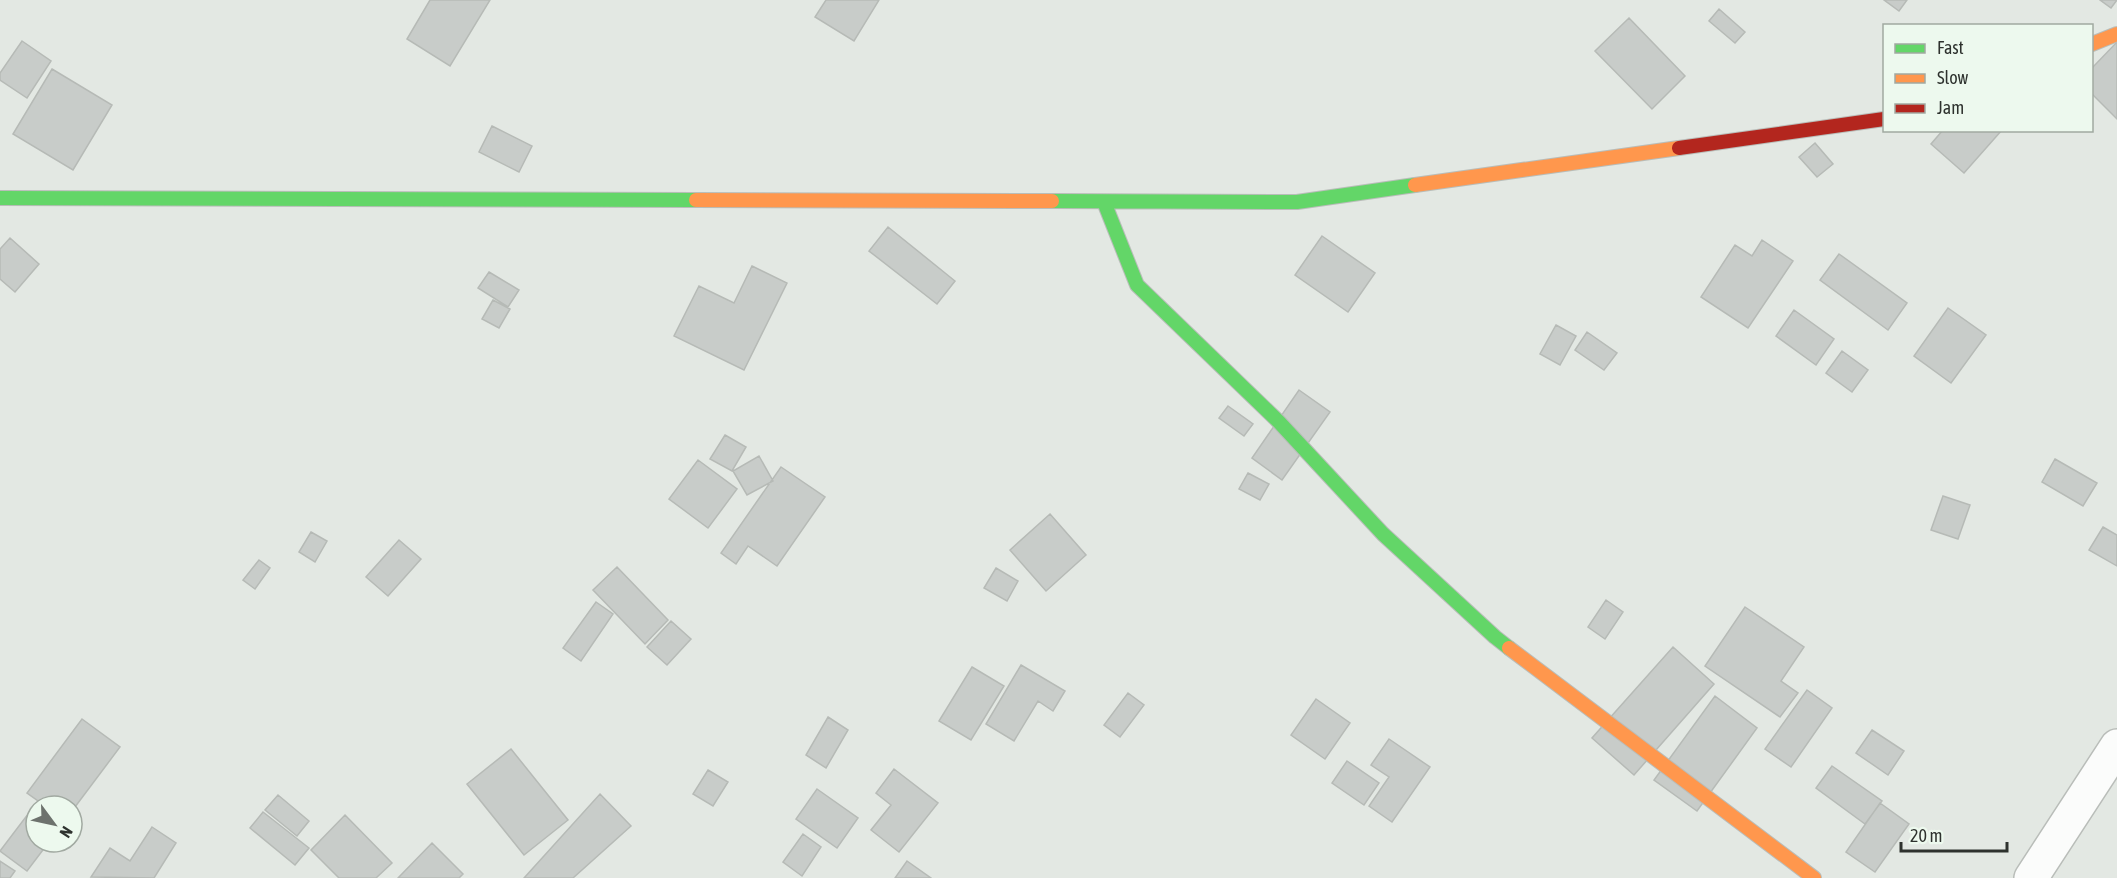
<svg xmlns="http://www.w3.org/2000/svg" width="2117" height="878" font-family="'Asap Condensed',sans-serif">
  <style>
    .building { fill: #c8ccc9; stroke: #b6bab6; stroke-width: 1.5 }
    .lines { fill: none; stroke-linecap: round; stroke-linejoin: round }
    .street-casing { stroke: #b9bdb9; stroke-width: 36 }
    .fast-casing { stroke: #b9bdb9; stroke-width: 16 }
    .slow-casing { stroke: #b9bdb9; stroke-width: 16 }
    .jam-casing { stroke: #b9bdb9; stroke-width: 16 }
    .street { stroke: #fbfcfb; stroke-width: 33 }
    .fast { stroke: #63d668; stroke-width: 14 }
    .slow { stroke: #ff974d; stroke-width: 14 }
    .jam { stroke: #b3261e; stroke-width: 14 }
  </style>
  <rect width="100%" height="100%" fill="#e3e8e3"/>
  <!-- building -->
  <path class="building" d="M430,0H490L450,66L407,39Z
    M826,0H879L854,41L815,17Z
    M1884,0H1907L1899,11Z
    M2100,0H2117L2111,8Z
    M1719,9L1745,32L1735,43L1709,21Z
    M1629,18L1685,76L1652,109L1595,51Z
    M22,41L51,61L27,98L0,80V73Z
    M2117,42V119L2092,94V68Z
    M52,69L112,105L73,170L13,134Z
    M492,126L532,146L519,172L479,152Z
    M1943,130H2002L1964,173L1931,144Z
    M1815,143L1833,164L1817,177L1799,157Z
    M888,227L955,281L937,304L869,251Z
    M1322,236L1375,273L1348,312L1295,275Z
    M10,238L39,264L15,292L0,279V249Z
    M1762,240L1793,261L1748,328L1701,297L1735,245L1752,256Z
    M1839,254L1907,303L1888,330L1820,280Z
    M752,266L787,283L744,370L674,336L699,286L734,303Z
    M489,272L519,290L508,307L478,288Z
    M493,300L510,309L499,328L482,319Z
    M1948,308L1986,335L1951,383L1914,356Z
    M1794,310L1834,339L1816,365L1776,336Z
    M1556,325L1576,336L1560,365L1540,354Z
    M1587,332L1617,353L1604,370L1575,350Z
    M1842,351L1868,370L1852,392L1826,373Z
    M1299,390L1330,412L1282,480L1252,458Z
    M1228,406L1253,424L1244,436L1219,418Z
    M725,435L746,447L732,471L710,459Z
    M759,456L773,481L747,495L733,471Z
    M2055,459L2097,483L2083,506L2042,482Z
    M698,460L737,489L708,528L669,499Z
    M781,467L825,497L777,566L748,546L736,564L721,553Z
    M1248,473L1269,484L1260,500L1239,489Z
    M1943,496L1970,505L1958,539L1931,530Z
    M1050,514L1086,555L1046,591L1010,550Z
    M2103,527L2117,535V566L2089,550Z
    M311,532L327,541L315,562L299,552Z
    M399,540L421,559L388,596L366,577Z
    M259,560L270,568L255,589L243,580Z
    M617,567L668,620L645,644L593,590Z
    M996,568L1018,581L1007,601L984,588Z
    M1606,600L1623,612L1605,639L1588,627Z
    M596,602L613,614L581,661L563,648Z
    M1745,607L1804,647L1781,681L1798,693L1780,717L1705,666Z
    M671,621L691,639L667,665L647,647Z
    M1673,647L1714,684L1634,775L1592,738Z
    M1021,665L1065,691L1053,711L1038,701L1014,741L986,724Z
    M972,667L1004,686L971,740L939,721Z
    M1807,690L1832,708L1791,767L1765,749Z
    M1128,693L1144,705L1120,737L1104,725Z
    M1715,696L1757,728L1697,811L1654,780Z
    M1316,699L1350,723L1325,759L1291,735Z
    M828,717L848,730L826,768L806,755Z
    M82,719L120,747L72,811V806H36V842H49L27,871L0,851L38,801L27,793Z
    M1872,730L1904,751L1888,775L1856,753Z
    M1389,739L1430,767L1392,822L1369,806L1389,777L1371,765Z
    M511,749L568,820L524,855L467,784Z
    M1347,761L1379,783L1364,805L1332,783Z
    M1832,766L1882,801L1865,824L1816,788Z
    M894,769L938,803L899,852L871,830L891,805L876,793Z
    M708,770L728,782L713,806L693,794Z
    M817,789L858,818L837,848L796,819Z
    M600,794L631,826L573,878H524Z
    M278,795L309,821L297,836L265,810Z
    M1880,803L1909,824L1875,872L1846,852Z
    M263,812L309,848L295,865L250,828Z
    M345,815L392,863L376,878H339L311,850Z
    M152,827L176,843L154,878L91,877L110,848L130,861Z
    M803,834L821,847L802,876L783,862Z
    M432,843L463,874L459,878H398Z
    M0,861L15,871L10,878H0Z
    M907,861L931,878H895Z"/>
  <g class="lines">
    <!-- street casing -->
    <g class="street-casing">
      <path id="street" d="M2031,878L2117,746"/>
    </g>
    <!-- fast casing -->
    <g class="fast-casing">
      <path id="fast" d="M0,198L696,200
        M1052,201L1297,202L1415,185
        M1104,202L1137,285L1279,422L1383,534L1495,637L1509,648"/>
    </g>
    <!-- slow casing -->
    <g class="slow-casing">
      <path id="slow" d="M2092,44L2117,34
        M1415,185L1679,148
        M696,200L1052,201
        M1509,648L1814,878"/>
    </g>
    <!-- jam casing -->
    <g class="jam-casing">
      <path id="jam" d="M1679,148L1884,119"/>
    </g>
    <!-- street -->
    <use href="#street" class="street"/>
    <!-- fast -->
    <use href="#fast" class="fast"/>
    <!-- slow -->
    <use href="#slow" class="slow"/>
    <!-- jam -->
    <use href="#jam" class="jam"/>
  </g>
  <!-- legend -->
  <rect x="1883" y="24" width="210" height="108" fill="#edf9ee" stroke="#a1a9a1" stroke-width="1.5"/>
  <rect x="1895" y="44" width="30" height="9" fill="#63d668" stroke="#a1a9a1" stroke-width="1.5"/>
  <text x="1937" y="54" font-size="18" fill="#2e322e">Fast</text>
  <rect x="1895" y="74" width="30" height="9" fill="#ff974d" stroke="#a1a9a1" stroke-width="1.5"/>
  <text x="1937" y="84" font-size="18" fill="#2e322e">Slow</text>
  <rect x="1895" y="104" width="30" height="9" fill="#b3261e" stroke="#a1a9a1" stroke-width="1.5"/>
  <text x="1937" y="114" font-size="18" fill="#2e322e">Jam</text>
  <!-- north arrow -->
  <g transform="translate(54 824) rotate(123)"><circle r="28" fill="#edf9ee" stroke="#a1a9a1" stroke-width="1.5"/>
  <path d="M0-4.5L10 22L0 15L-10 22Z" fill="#6d726d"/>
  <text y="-9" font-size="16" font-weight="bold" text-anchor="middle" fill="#2e322e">N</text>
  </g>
  <!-- scale -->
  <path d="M1901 842v9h106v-9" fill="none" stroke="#2e322e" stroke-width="3"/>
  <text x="1910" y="842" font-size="18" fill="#2e322e" stroke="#edf9ee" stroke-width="4.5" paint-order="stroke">20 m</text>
</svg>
